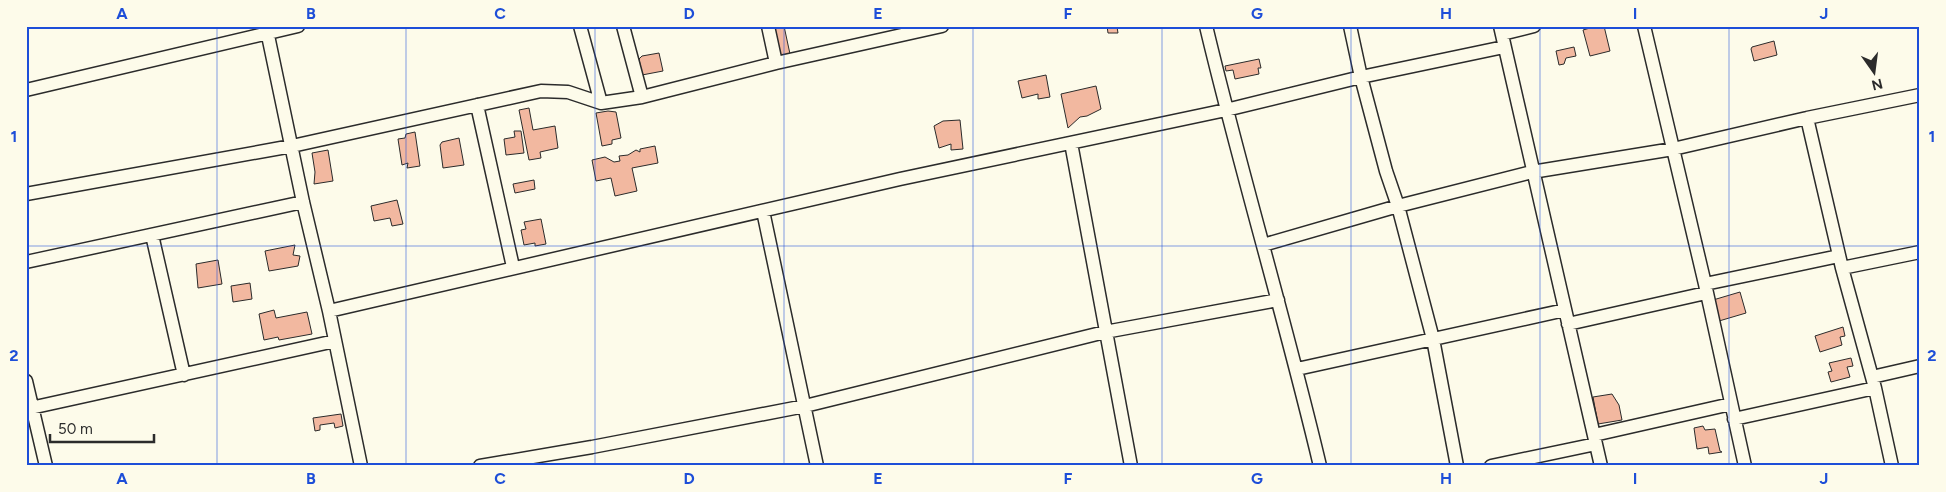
<svg xmlns="http://www.w3.org/2000/svg" width="1946" height="492" font-family="Figtree,sans-serif">
  <style>
    .building { fill: #f2b8a0; stroke: #2b2b2b }
    .lines { fill: none; stroke-linecap: round; stroke-linejoin: round }
    .street-casing { stroke: #2b2b2b; stroke-width: 15 }
    .street { stroke: #fdfbea; stroke-width: 12 }
    .grid { fill: none; stroke: #1d4ed8; stroke-width: 1; stroke-opacity: 0.55 }
    .neatline { fill: none; stroke: #1d4ed8; stroke-width: 2 }
    .grid-label { font-size: 16px; text-anchor: middle; font-weight: bold; fill: #1d4ed8 }
  </style>
  <rect width="100%" height="100%" fill="#fdfbea"/>
  <!-- building -->
  <path class="building" d="M779,26H784L790,54L781,56L775,29Z
    M1107,26H1119L1117,27L1118,33H1108Z
    M1597,26H1604L1610,51L1590,56L1583,30Z
    M1774,41L1777,55L1754,61L1751,49L1752,47Z
    M1574,47L1576,56L1566,58L1564,64L1559,65L1556,51Z
    M659,53L663,71L642,75L639,59L642,56Z
    M1259,59L1261,68H1258L1259,74L1235,79L1233,70L1226,71L1225,66Z
    M1046,75L1050,97L1038,99V94L1022,98L1018,81Z
    M1096,86L1101,109L1087,116L1080,117L1068,128L1061,94Z
    M529,108L533,130L555,126L558,148L540,152L541,158L529,160L519,110Z
    M608,111L616,112L621,138L612,140V144L602,146L596,113Z
    M960,120L963,149L951,150V144L939,148L934,126L943,121Z
    M514,131H521L524,153L506,155L504,139L515,137Z
    M415,132L420,166L407,168L408,163L402,165L398,139L405,138L406,134Z
    M459,138L464,165L443,168L440,145L442,142Z
    M655,146L658,163L632,168L637,191L615,196L611,178L596,181L592,160L605,157L614,162L620,161L619,156L628,155L636,150L640,152V149Z
    M328,150L333,181L314,184L315,172L312,153Z
    M534,180L535,189L515,193L513,184Z
    M397,200L403,224L392,226L390,218L374,221L371,206Z
    M541,219L546,244L535,246V243L524,245L521,230L526,229L524,222Z
    M295,245L293,255L300,256L298,266L269,271L265,251Z
    M218,260L222,284L198,288L196,264Z
    M250,283L252,299L233,302L231,286Z
    M1740,292L1746,313L1719,321L1713,300Z
    M274,310L276,318L307,312L312,334L279,340L278,337L264,340L259,314Z
    M1843,327L1845,336L1840,337L1842,345L1820,352L1815,336Z
    M1851,358L1853,366L1847,367L1850,377L1831,382L1828,372L1832,371L1829,363Z
    M1612,394L1619,405L1622,420L1598,424L1593,397Z
    M341,414L343,426L335,428L334,423L320,425V430L315,431L313,418Z
    M1703,426L1705,430L1715,429L1720,451L1722,452L1709,454L1708,447L1697,449L1694,428Z"/>
  <g class="lines">
    <!-- street casing -->
    <g class="street-casing">
      <path id="street" d="M266,26L303,202L329,311L361,466
        M580,26L601,103
        M623,26L642,97
        M768,26L776,63
        M1206,26C1241,173 1285,318 1320,466
        M1350,26L1361,77L1386,171L1398,206L1433,339L1457,466
        M1500,26L1601,466
        M1644,26L1705,284L1745,466
        M1502,34L1534,26
        M26,90L298,26
        M477,105L513,267
        M1807,118L1842,268L1875,388L1892,466
        M1071,143L1131,466
        M26,194L292,146L541,91L568,92L601,103L642,97L776,63L942,26
        M763,211L817,466
        M152,235L184,375
        M1263,245L1398,206L1532,172L1673,149L1807,118L1920,95
        M26,262L303,202
        M1842,268L1920,252
        M1705,284L1839,256
        M329,311L900,179L1226,110L1361,77L1504,47
        M1568,324L1706,293
        M1297,369L1565,310
        M1872,377L1920,366
        M26,381L46,466
        M26,409L335,341
        M1734,419L1875,388
        M1594,435L1731,404
        M480,466L592,447L805,406L1105,332L1278,300
        M1491,466L1596,444"/>
    </g>
    <!-- street -->
    <use href="#street" class="street"/>
  </g>
  <!-- grid -->
  <path class="grid" d="M217,26V466M406,26V466M595,26V466M784,26V466M973,26V466M1162,26V466M1351,26V466M1540,26V466M1729,26V466M26,246H1920"/>
  <!-- border -->
  <rect width="1946" height="492" fill="none" stroke="#fdfbea" stroke-width="55"/>
  <!-- north arrow -->
  <g transform="translate(1874 72) rotate(166)" stroke="#fdfbea" stroke-width="4" paint-order="stroke">
  <path d="M0-4L9 19L0 12L-9 19Z" fill="#2b2b2b"/>
  <text y="-8" font-size="14" font-weight="bold" text-anchor="middle" fill="#2b2b2b">N</text>
  </g>
  <!-- scale -->
  <path d="M50 434v8h104v-8" fill="none" stroke="#2b2b2b" stroke-width="2.5"/>
  <text x="58" y="434" font-size="15" fill="#2b2b2b" stroke="#fdfbea" stroke-width="4" paint-order="stroke">50 m</text>
  <rect x="28" y="28" width="1890" height="436" class="neatline"/>
  <g class="grid-label">
    <text x="122" y="19">A</text>
    <text x="311" y="19">B</text>
    <text x="500" y="19">C</text>
    <text x="689" y="19">D</text>
    <text x="878" y="19">E</text>
    <text x="1068" y="19">F</text>
    <text x="1257" y="19">G</text>
    <text x="1446" y="19">H</text>
    <text x="1635" y="19">I</text>
    <text x="1824" y="19">J</text>
    <text x="14" y="142">1</text>
    <text x="1932" y="142">1</text>
    <text x="14" y="361">2</text>
    <text x="1932" y="361">2</text>
    <text x="122" y="484">A</text>
    <text x="311" y="484">B</text>
    <text x="500" y="484">C</text>
    <text x="689" y="484">D</text>
    <text x="878" y="484">E</text>
    <text x="1068" y="484">F</text>
    <text x="1257" y="484">G</text>
    <text x="1446" y="484">H</text>
    <text x="1635" y="484">I</text>
    <text x="1824" y="484">J</text>
  </g>
</svg>
